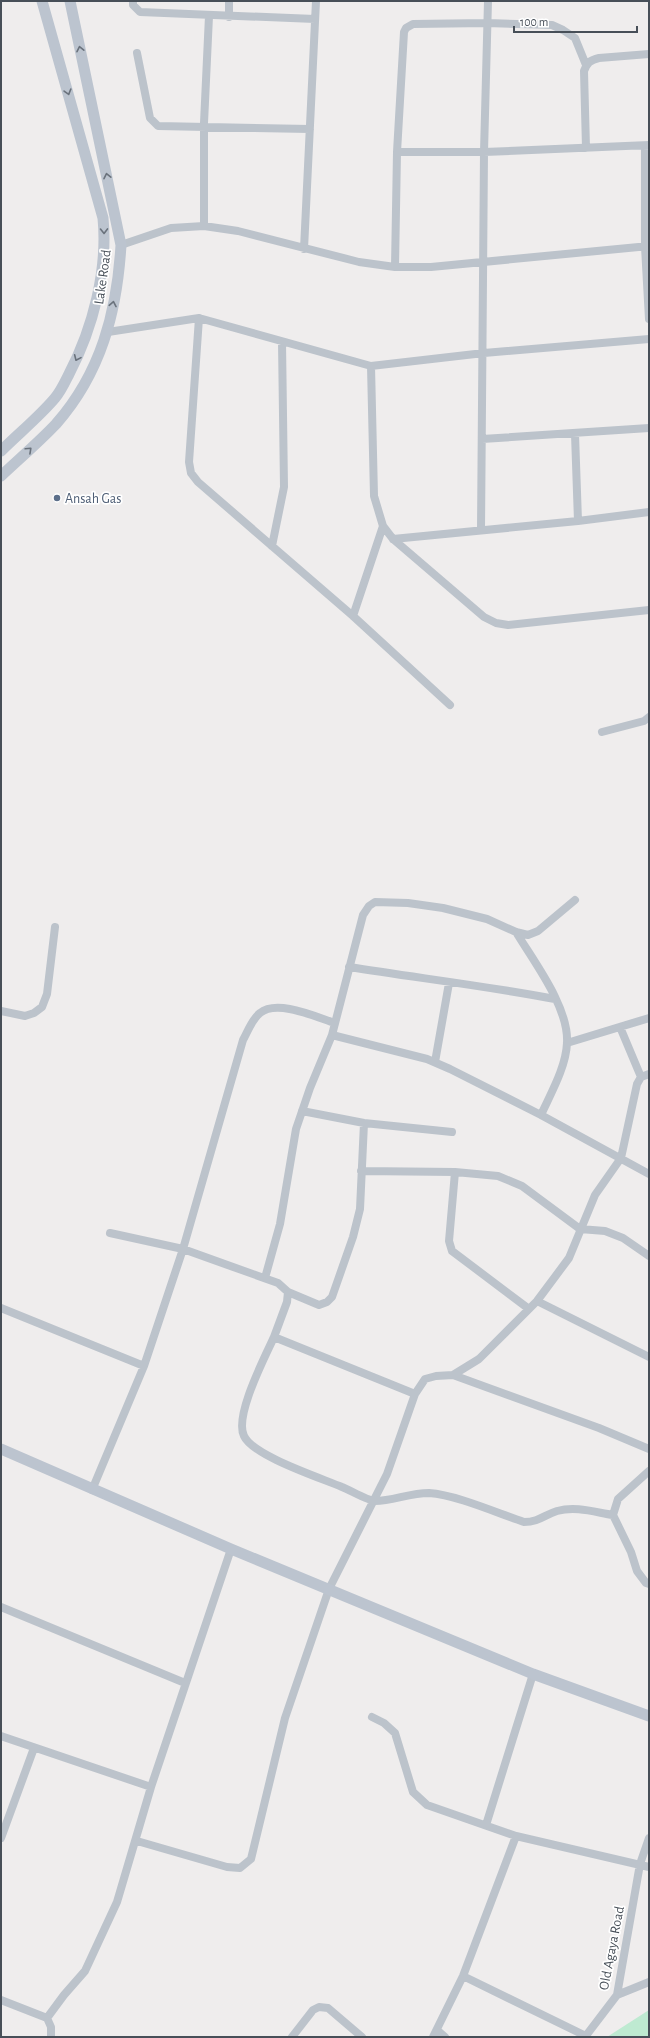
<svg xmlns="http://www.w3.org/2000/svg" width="650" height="2038" font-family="'Alegreya Sans',sans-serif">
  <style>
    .garden { fill: #beead1 }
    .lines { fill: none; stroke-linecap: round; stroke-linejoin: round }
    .street { stroke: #bcc3cb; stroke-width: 8 }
    .secondary { stroke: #bcc4cf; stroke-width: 11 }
    .oneway { stroke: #6a727c }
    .service-dot { fill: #5c6f8a; stroke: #fff; stroke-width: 1.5 }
    .labels { text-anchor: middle; stroke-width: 3.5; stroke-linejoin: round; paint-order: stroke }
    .street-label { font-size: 14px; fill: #474f58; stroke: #fff }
    .service-label { font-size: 14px; fill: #4e5e75; stroke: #fff; text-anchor: start }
  </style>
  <rect width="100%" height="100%" fill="#efeded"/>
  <!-- garden -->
  <path class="garden" d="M649,2010V2037H607Z"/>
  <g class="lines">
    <!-- street -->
    <path class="street" d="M133,1V5L140,12L315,19
      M229,17V1
      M137,53L150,118L158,126L310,129
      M645,146V247L649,319
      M586,148L584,71C587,63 590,60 599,58L649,54
      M397,152H484L649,145
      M204,226V123L209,16
      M121,245L171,228L204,226L238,231L359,262L395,267H431L649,246
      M304,249L316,1
      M395,267L397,152L404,32L406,28L413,24L487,23L552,25L563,30L575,38L586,65
      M199,318L189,462L191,473L198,482L353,616L450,705
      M108,332L199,318L371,366L374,496L383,526L393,539L484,617L496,623L508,625L649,610
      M371,366L484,353L649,339
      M575,434L578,521
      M482,439L649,428
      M481,530L484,152L488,1
      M393,539L578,521L649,512
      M272,546L284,487L282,342
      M353,616L383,526
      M602,732L644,721L649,717
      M516,932C534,962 569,1007 567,1043C566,1067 551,1093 541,1115
      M349,967C418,978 487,986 555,999
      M1,1011L25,1016L34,1013L42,1007L47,994L55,927
      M620,1027L641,1077
      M332,1035L427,1059L450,1069L541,1115L649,1174
      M567,1043L649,1018
      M435,1062L449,983
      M302,1111L364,1123L452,1132
      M361,1171L455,1172L498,1176L522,1186L580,1229L605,1231L623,1238L649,1256
      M455,1172L449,1241L452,1251L529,1309
      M110,1233L183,1249L278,1283L288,1292L287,1302L274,1337L415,1394
      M265,1278L280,1224L296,1129L310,1088L332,1035L363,915L369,906L375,902L408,903L443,908L487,919L516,932L528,935L538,931L575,900
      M288,1292L319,1305L327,1302L332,1297L353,1237L360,1209L364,1123
      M537,1301L649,1357
      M1,1308L144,1366
      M274,1337C265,1357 234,1416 244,1436C253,1456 321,1478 342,1487C350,1490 368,1501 375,1501C393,1501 409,1493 429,1493C457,1495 497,1513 524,1522C539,1522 544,1515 557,1511C576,1506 594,1512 613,1515
      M453,1375L599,1428L649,1449
      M649,1471L618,1499L613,1515L631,1552L637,1571L646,1583L649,1584
      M92,1490L144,1366L183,1249L243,1040C248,1031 252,1019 260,1013C277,999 316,1017 335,1023
      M1,1607L185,1683
      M372,1717L384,1723L395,1733L413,1792L427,1805L516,1836L649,1867
      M1,1736L151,1787
      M486,1825L533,1674
      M1,1838L34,1748
      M137,1841L227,1867L240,1868L251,1859L285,1718L329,1589L387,1474L415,1394L425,1379L436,1376L453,1375L479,1359L537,1301L569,1258L595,1195L621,1158L637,1084L641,1077L649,1074
      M463,1976L586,2036
      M617,1995L649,1982
      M1,2000L47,2018L51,2027V2037
      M47,2018L64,1995L85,1971L117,1902L151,1787L231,1549
      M437,2030L445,2037
      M292,2037L313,2010L319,2007L328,2008L362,2037
      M433,2037L463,1976L516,1836
      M585,2037L617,1995L640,1864L649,1838"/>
    <!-- secondary -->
    <path class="secondary" d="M1,451C19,433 39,417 55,398C61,391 65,382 69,374C93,328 108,270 103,218L42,1
      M1,476C19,459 39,442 56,424C101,373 117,312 121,245L70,1
      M1,1449L231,1549L533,1674L649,1716"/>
  </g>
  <!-- one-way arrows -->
  <defs><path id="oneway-chevron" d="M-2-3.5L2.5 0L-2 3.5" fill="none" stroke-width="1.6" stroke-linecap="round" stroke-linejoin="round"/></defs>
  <g class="oneway">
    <use href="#oneway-chevron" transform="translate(80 49) rotate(-102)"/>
    <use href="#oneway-chevron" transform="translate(68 92) rotate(74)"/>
    <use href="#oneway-chevron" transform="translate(107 176) rotate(-102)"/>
    <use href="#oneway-chevron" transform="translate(104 231) rotate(89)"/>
    <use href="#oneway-chevron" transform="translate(113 304) rotate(-79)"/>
    <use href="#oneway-chevron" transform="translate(77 358) rotate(114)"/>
    <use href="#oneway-chevron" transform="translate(29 450) rotate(-43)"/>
  </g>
  <!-- markers -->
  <circle class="service-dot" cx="57" cy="498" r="4"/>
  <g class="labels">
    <!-- street labels -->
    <g class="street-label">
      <text transform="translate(102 277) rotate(-82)" y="5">Lake Road</text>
      <text transform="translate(611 1948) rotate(-79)" y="5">Old Agaya Road</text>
    </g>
    <!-- service labels -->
    <g class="service-label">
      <text x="65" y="503">Ansah Gas</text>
    </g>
  </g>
  <!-- border -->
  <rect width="650" height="2038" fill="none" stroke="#474f58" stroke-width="4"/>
  <!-- scale -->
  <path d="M514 26v6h123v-6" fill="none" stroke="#474f58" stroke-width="2"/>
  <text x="520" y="26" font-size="12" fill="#474f58" stroke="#ffffff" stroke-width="3" paint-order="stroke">100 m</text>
</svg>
